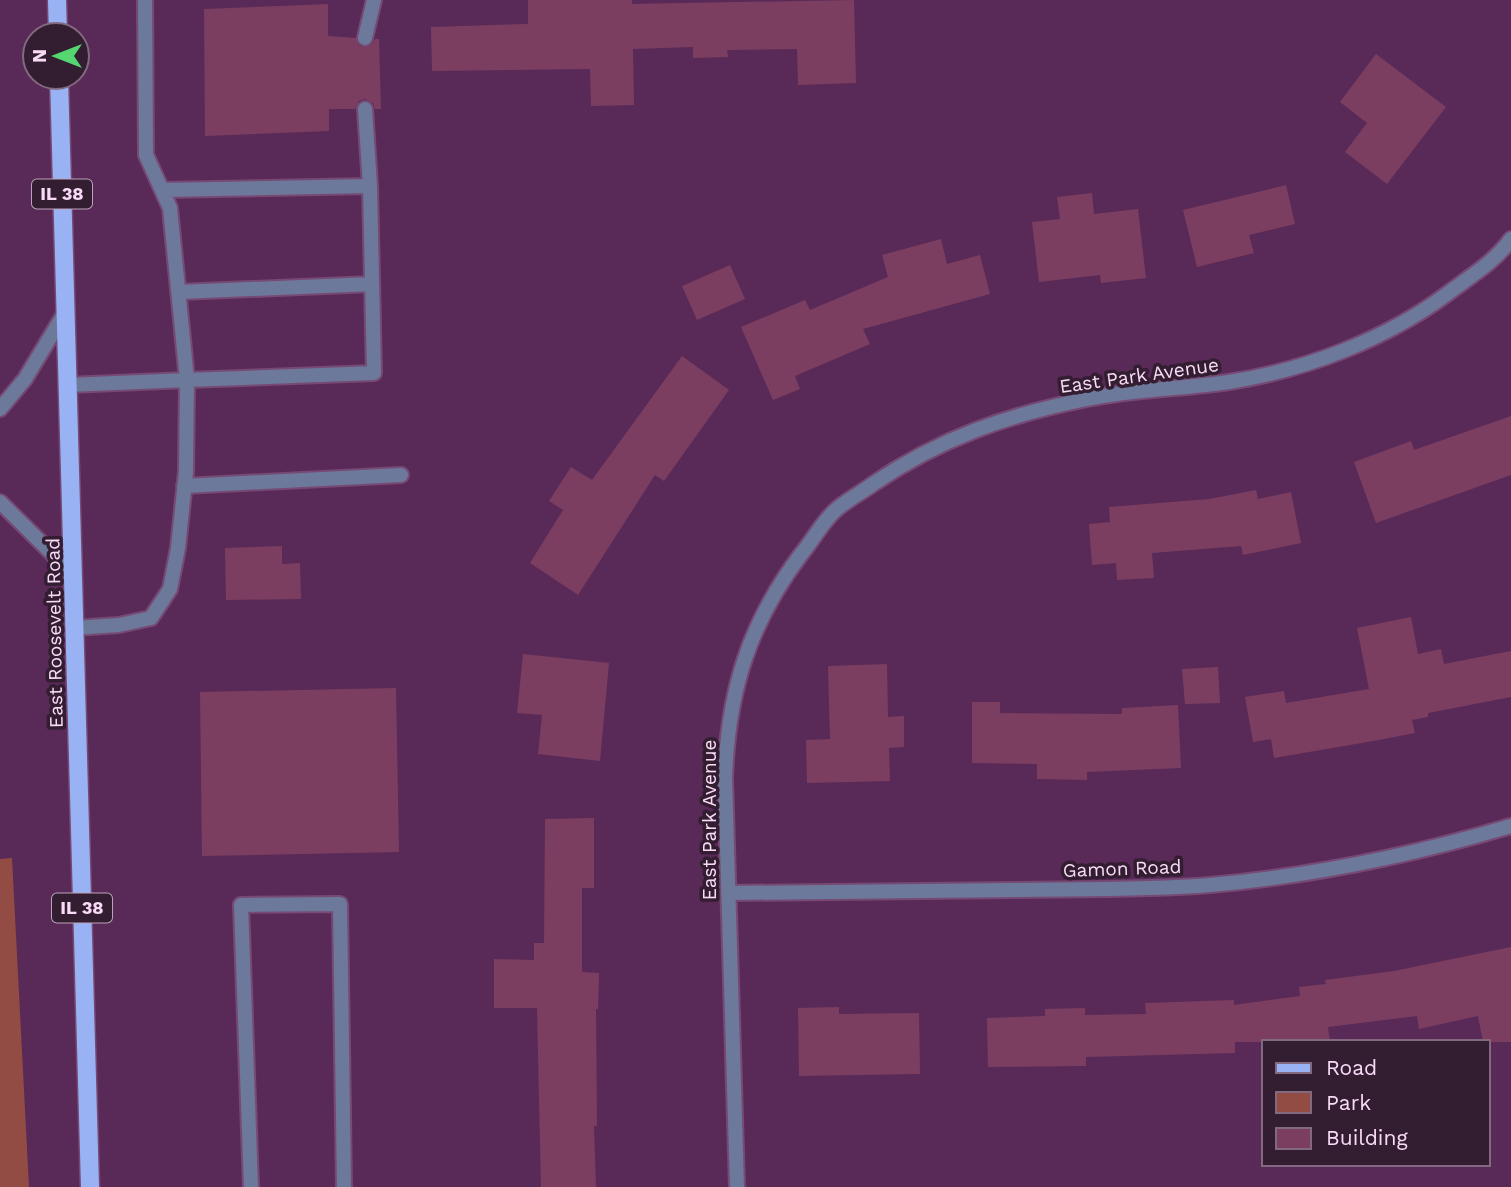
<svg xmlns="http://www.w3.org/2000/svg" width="1511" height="1187" font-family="'Work Sans',sans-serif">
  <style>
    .green { fill: #924c44 }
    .building { fill: #7c3e60 }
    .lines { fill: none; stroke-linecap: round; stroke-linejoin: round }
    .lane-casing { stroke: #764a75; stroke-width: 18 }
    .street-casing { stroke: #764a75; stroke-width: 18 }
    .primary-casing { stroke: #764a75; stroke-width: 21 }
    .lane { stroke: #6c799a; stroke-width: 14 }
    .street { stroke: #6c799a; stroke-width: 14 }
    .primary { stroke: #98b2f4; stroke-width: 18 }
    .labels { text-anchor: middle; stroke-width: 7; stroke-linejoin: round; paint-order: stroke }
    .shield { fill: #321d31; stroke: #bda2bc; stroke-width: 2 }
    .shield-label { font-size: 18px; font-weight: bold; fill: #f9dbf7 }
    .street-label { font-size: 19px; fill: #f9dbf7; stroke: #321d31 }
  </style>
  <rect width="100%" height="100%" fill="#592a58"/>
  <!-- green -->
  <path class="green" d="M12,858L29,1187H0V859Z"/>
  <!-- building -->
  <path class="building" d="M528,0H632V4L854,0L856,83L798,85L797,49L727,50L728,57L693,58V47L633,49L634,105L591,106L590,69L432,71L431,27L528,24Z
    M328,4V36L356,38L358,44L363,47L371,45L375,39H379L381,109H375L373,103L365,99L359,101L355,109H329V131L205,136L204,9Z
    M1376,54L1446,107L1387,184L1345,152L1367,123L1340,102Z
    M1286,185L1295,224L1249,235L1254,253L1197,267L1183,210Z
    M1092,193L1094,214L1138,209L1146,278L1101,283L1100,275L1039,282L1032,222L1060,219L1057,197Z
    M941,239L947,264L980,255L990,294L863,329L870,344L795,376L800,389L773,400L741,327L805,300L810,310L888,277L882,255Z
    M730,265L745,299L697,320L682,286Z
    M682,356L729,390L664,481L655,475L578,595L530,563L563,510L549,501L571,467L592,480Z
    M1511,416V475L1376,523L1354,462L1411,441L1414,450Z
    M1256,490L1258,499L1291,492L1301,543L1243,555L1241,546L1152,553L1154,578L1117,580L1116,563L1092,565L1089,524L1110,522L1109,507L1209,499Z
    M282,546V564L300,563L301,599L226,600L225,548Z
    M1411,617L1418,654L1441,649L1444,664L1511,651V697L1428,713V717L1412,720L1415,733L1379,740L1274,758L1271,739L1253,742L1245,697L1284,691L1286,703L1369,689L1357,628Z
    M523,654L609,663L600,761L538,754L542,715L517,713Z
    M887,664L888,717L904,716V747L889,748L890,781L807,783L806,740L830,739L828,666Z
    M1218,667L1220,703L1185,704L1182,669Z
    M396,688L399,852L202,856L200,692Z
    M972,702H1000V713L1122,714V708L1178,705L1181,768L1087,772V780L1037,779V764L972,763Z
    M594,818V888H582V972L599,973L598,1009H596L597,1126H594L596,1187H541L537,1008H494V959L534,960V943H544L545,819Z
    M1511,947V1042H1483L1478,1016L1419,1029L1417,1016L1328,1027L1330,1042H1235V1053L1086,1057V1066L988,1067L987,1018L1045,1016V1009L1085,1008V1015L1146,1014L1145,1003L1234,1000V1005L1300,996L1299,987L1326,984L1325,980L1394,971Z
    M839,1007V1014L919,1013L920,1074L799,1076L798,1008Z"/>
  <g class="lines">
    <!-- lane casing -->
    <g class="lane-casing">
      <path id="lane" d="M145,0L146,155L170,208L187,380L374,373L370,186L162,190
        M365,38L374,0
        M365,109L370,186
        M179,292L372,284
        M68,385L187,380L186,472L178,548L170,589L151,618L119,625L74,628
        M0,409L25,379L66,311
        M184,486L401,475
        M0,502L73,574
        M251,1187L241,905L340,904L344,1187"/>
    </g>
    <!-- street casing -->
    <g class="street-casing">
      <path id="street" d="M728,893C824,892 919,891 1014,890C1079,889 1145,890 1210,885C1313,876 1413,855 1511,826
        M737,1187L725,778C728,691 749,623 802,553C814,539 824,519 838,508C849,499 862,492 873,484C940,438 1008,415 1087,399C1134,389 1182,389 1229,382C1305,370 1385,340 1447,294C1469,277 1495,262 1511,239"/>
    </g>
    <!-- primary casing -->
    <g class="primary-casing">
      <path id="primary" d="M57,0L58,35
        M59,77L90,1187"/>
    </g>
    <!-- lane -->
    <use href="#lane" class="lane"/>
    <!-- street -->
    <use href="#street" class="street"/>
    <!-- primary -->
    <use href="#primary" class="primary"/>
  </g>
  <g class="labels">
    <!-- shield labels -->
    <g class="shield">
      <rect x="32" y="179.5" width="60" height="29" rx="5"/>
      <rect x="52" y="893.5" width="60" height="29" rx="5"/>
    </g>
    <g class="shield-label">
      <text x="62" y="200">IL 38</text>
      <text x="82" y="914">IL 38</text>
    </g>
    <!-- street labels -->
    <g class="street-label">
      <text transform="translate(1139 375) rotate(-8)" y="7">East Park Avenue</text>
      <text transform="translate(54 633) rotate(-91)" y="7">East Roosevelt Road</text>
      <text transform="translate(709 820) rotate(-90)" y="7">East Park Avenue</text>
      <text transform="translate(1122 868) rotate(-2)" y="7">Gamon Road</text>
    </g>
  </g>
  <!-- legend -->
  <rect x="1262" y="1040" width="228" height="126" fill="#321d31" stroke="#826980" stroke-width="2"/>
  <rect x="1276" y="1063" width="35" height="10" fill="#98b2f4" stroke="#826980" stroke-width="2"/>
  <text x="1326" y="1075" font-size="21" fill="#f9dbf7">Road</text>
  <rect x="1276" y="1092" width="35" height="21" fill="#924c44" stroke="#826980" stroke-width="2"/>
  <text x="1326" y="1110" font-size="21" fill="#f9dbf7">Park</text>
  <rect x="1276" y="1128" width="35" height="21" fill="#7c3e60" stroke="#826980" stroke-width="2"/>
  <text x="1326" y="1145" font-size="21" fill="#f9dbf7">Building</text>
  <!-- north arrow -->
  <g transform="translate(56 56) rotate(270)"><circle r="33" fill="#321d31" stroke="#826980" stroke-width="2"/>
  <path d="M0-5L12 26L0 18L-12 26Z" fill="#56d671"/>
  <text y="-10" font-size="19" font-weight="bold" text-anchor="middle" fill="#f9dbf7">N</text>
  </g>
</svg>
